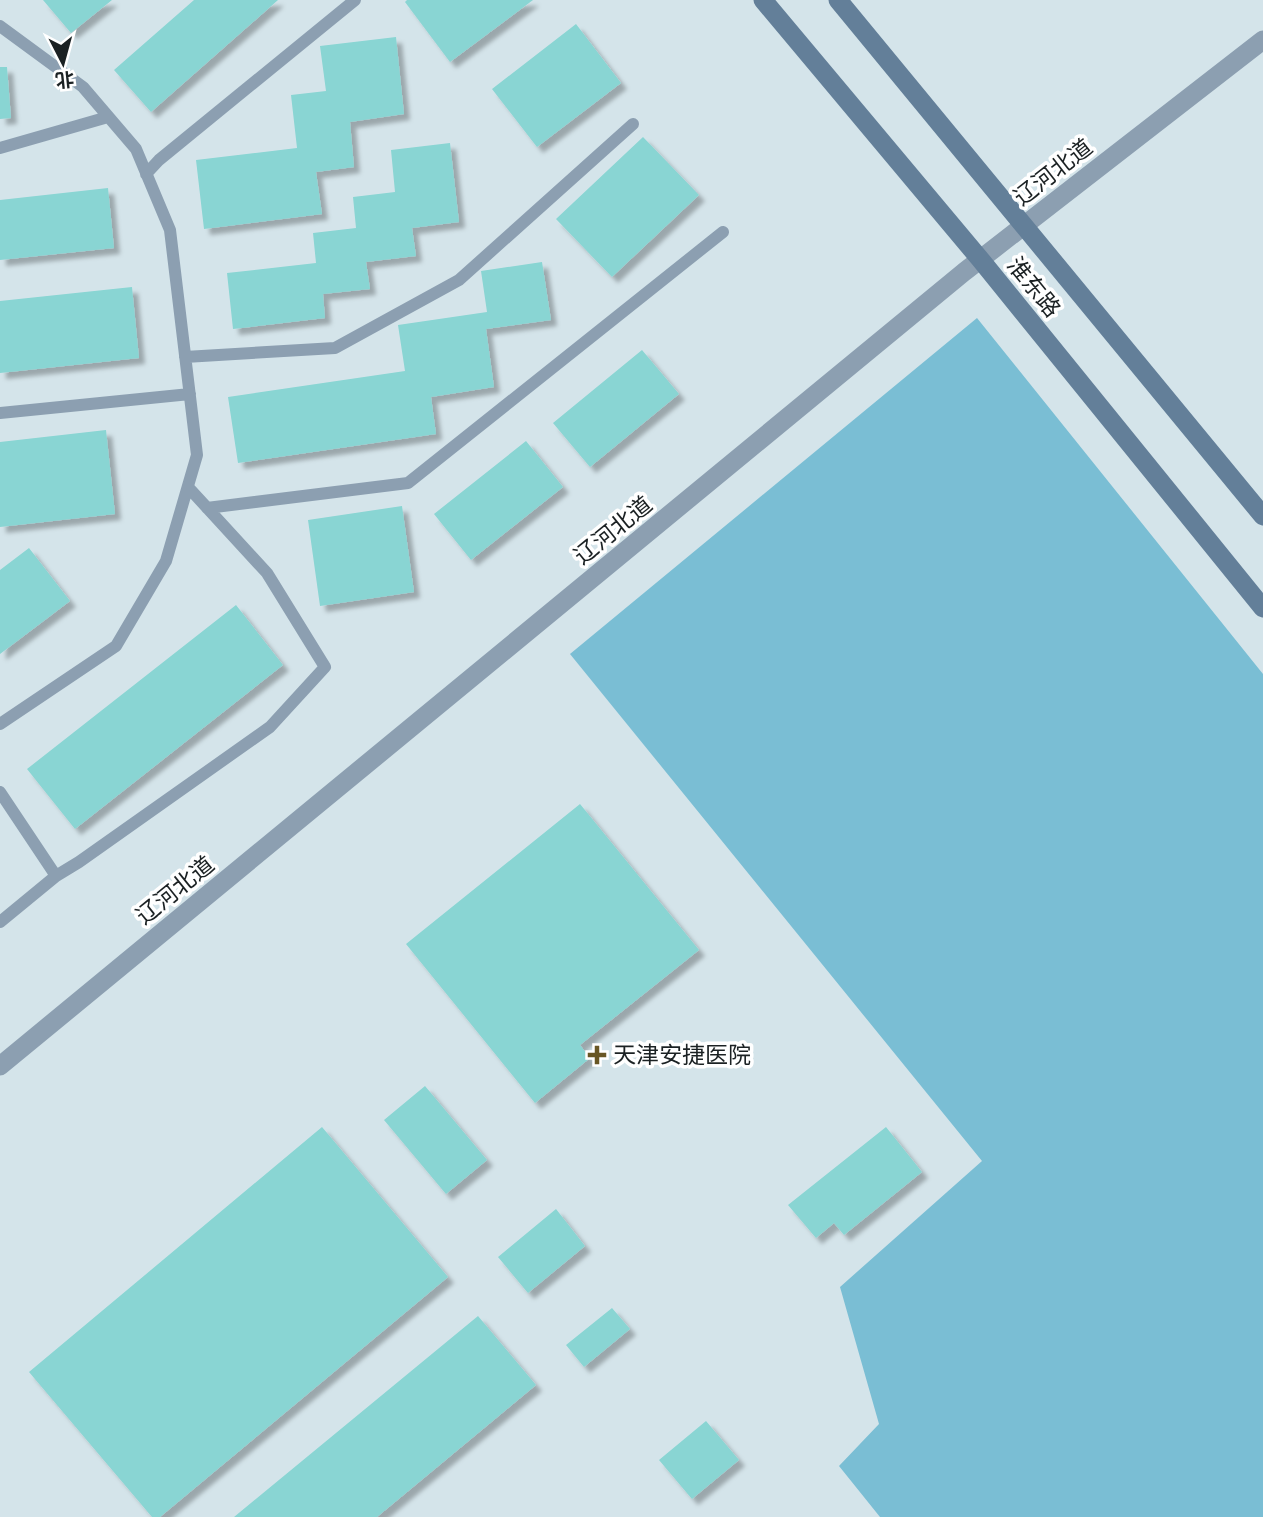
<svg xmlns="http://www.w3.org/2000/svg" width="1263" height="1517" font-family="'Exo 2','Noto Sans SC',sans-serif">
  <style>
    .forest { fill: #7abed4 }
    .building { fill: #89d5d3; filter: url(#shadow) }
    .lines { fill: none; stroke-linecap: round; stroke-linejoin: round }
    .service { stroke: #8c9fb1; stroke-width: 12 }
    .tertiary { stroke: #8c9fb1; stroke-width: 19 }
    .secondary { stroke: #637f99; stroke-width: 19 }
    .poi-dot { fill: #685624; stroke: #fff; stroke-width: 2.5 }
    .labels { text-anchor: middle; stroke-width: 7; stroke-linejoin: round; paint-order: stroke }
    .street-label { font-size: 23px; fill: #1b2123; stroke: #fff }
    .poi-label { font-size: 23px; fill: #1b2123; stroke: #fff; text-anchor: start }
  </style>
  <defs>
    <filter id="shadow"><feDropShadow dx="6" dy="6" stdDeviation="2" flood-color="#0004"/></filter>
  </defs>
  <rect width="100%" height="100%" fill="#d4e4ea"/>
  <!-- forest -->
  <path class="forest" d="M977,318L1263,674V1517H880L839,1466L879,1424L840,1287L982,1161L570,654Z"/>
  <!-- building -->
  <path class="building" d="M43,0H112L71,33Z
    M194,0H278L151,112L114,70Z
    M407,0H533L450,62L405,2Z
    M576,24L621,83L537,147L492,89Z
    M396,37L404,114L350,122L354,167L316,172L322,214L204,229L196,160L297,148L291,95L326,91L320,46Z
    M0,67H7L11,118L0,119Z
    M643,137L699,195L612,277L556,219Z
    M450,143L459,222L412,228L416,256L366,262L370,289L323,294L325,318L233,329L227,273L316,263L313,233L356,228L353,197L395,192L391,150Z
    M108,188L114,248L0,260V200Z
    M542,262L551,320L486,329L494,387L431,397L436,434L238,463L228,397L405,371L398,325L487,312L481,271Z
    M132,287L139,358L0,373V301Z
    M642,350L679,394L590,467L553,423Z
    M106,430L115,514L0,527V442Z
    M526,441L563,487L471,560L434,514Z
    M402,506L414,592L320,606L308,520Z
    M29,548L70,601L0,654V570Z
    M236,605L283,665L75,829L27,769Z
    M580,804L699,950L580,1045L590,1058L535,1103L406,944Z
    M425,1086L487,1160L446,1194L384,1120Z
    M322,1127L448,1277L160,1517H152L29,1372Z
    M886,1127L922,1172L844,1235L834,1223L816,1238L788,1205Z
    M556,1209L585,1246L528,1293L498,1257Z
    M612,1308L630,1329L584,1367L566,1345Z
    M478,1316L536,1385L377,1517H234Z
    M706,1421L739,1460L692,1499L659,1460Z"/>
  <g class="lines">
    <!-- service -->
    <path class="service" d="M0,26L83,87L136,149L170,230L197,455L166,561L116,646L0,724
      M0,148L108,117
      M146,174L159,160L355,0
      M185,357L335,348L459,280L633,124
      M0,413L190,394
      M207,508L408,483L723,232
      M0,792L56,876L79,862L270,727L325,667L267,573L188,487
      M0,922L56,876"/>
    <!-- tertiary -->
    <path class="tertiary" d="M0,1066L964,272L1263,40"/>
    <!-- secondary -->
    <path class="secondary" d="M763,0L980,259L1263,608
      M838,0L1263,516"/>
  </g>
  <!-- markers -->
  <path class="poi-dot" d="M593.5 1044.5h7v7h7v7h-7v7h-7v-7h-7v-7h7z"/>
  <g class="labels">
    <!-- street labels -->
    <g class="street-label">
      <text transform="translate(1053 172) rotate(-38)" y="8">辽河北道</text>
      <text transform="translate(1034 287) rotate(51)" y="8">淮东路</text>
      <text transform="translate(613 530) rotate(-39)" y="8">辽河北道</text>
      <text transform="translate(175 890) rotate(-39)" y="8">辽河北道</text>
    </g>
    <!-- poi labels -->
    <g class="poi-label">
      <text x="613" y="1063">天津安捷医院</text>
    </g>
  </g>
  <!-- north arrow -->
  <g transform="translate(63 63) rotate(174)" stroke="#ffffff" stroke-width="5" paint-order="stroke">
  <path d="M0-5L12 26L0 18L-12 26Z" fill="#1b2123"/>
  <text y="-10" font-size="19" font-weight="bold" text-anchor="middle" fill="#1b2123">北</text>
  </g>
</svg>
